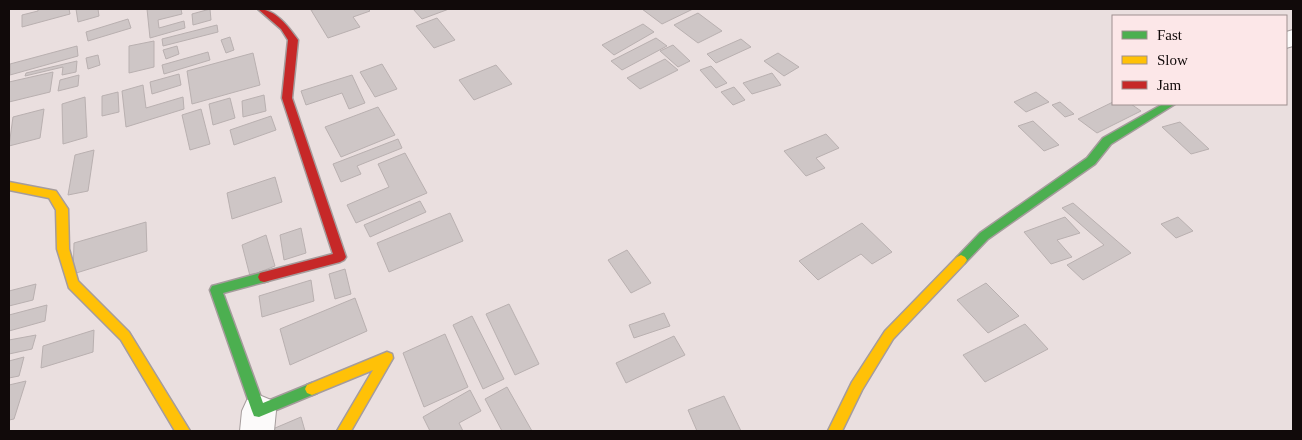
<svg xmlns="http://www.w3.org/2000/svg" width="1302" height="440" font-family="'Times New Roman',serif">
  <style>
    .building { fill: #cec6c6; stroke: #b9b0b0 }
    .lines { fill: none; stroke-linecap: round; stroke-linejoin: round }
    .street-casing { stroke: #a59c9c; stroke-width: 2 }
    .fast-casing { stroke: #a59c9c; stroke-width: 3 }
    .slow-casing { stroke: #a59c9c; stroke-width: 3 }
    .jam-casing { stroke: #a59c9c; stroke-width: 3 }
    .street { fill: #fcfafa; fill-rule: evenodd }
    .fast { fill: #4caf50; fill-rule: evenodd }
    .slow { fill: #ffc107; fill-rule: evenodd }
    .jam { fill: #c62828; fill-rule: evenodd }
  </style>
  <rect width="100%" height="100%" fill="#eadfdf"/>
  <!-- building -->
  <path class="building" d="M38,9H69L70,14L22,27V15L38,11Z
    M76,9H98L99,16L78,22Z
    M147,9H181L182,14L158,20L159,28L184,21L185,28L150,38Z
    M210,9L211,20L193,25L192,14Z
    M316,9H368L370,11L353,17L360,27L328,38L311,10Z
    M413,9H449L422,19Z
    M642,9H693L662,24Z
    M698,13L722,31L698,43L674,25Z
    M437,18L455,40L434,48L416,26Z
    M128,19L131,28L88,41L86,32Z
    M643,24L654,32L614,55L602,45Z
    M217,25L218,32L163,46L162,39Z
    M230,37L234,50L226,53L221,40Z
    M656,38L667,46L622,70L611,61Z
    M741,39L751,47L716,63L707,54Z
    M154,41V67L129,73V46Z
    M673,45L690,61L678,67L660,51Z
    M77,46L78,56L10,75V64Z
    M177,46L179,54L166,59L163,50Z
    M208,52L210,60L164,74L162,65Z
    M253,53L260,85L192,104L187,71Z
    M778,53L799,67L784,76L764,61Z
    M98,55L100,65L88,69L86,58Z
    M665,59L678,70L640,89L627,78Z
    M77,61L76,72L62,75L63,67L25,76L26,73Z
    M382,64L397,89L375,97L360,72Z
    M496,65L512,84L474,100L459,80Z
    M711,66L727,83L716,88L700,70Z
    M53,72L50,92L9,102V82Z
    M772,73L781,85L752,94L743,83Z
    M179,74L181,85L152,94L150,82Z
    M79,75L78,86L58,91L60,80Z
    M352,75L365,103L349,109L342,93L306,105L301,91Z
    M143,85L146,108L183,97L184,109L126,127L122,91Z
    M734,87L745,100L733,105L721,92Z
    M118,92L119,112L102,116V96Z
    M1036,92L1049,102L1026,112L1014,102Z
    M264,95L266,111L243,117L242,101Z
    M85,97L87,137L63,144L62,104Z
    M230,98L235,118L213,125L209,104Z
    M1060,102L1074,114L1065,117L1052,105Z
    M1113,102V104H1131L1141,111L1097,133L1078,119Z
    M378,107L395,135L341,157L325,127Z
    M44,109L40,138L9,146L13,117Z
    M201,109L210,144L190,150L182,115Z
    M271,116L276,130L234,145L230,130Z
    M1033,121L1059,145L1044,151L1018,126Z
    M1180,122L1209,149L1191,154L1162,127Z
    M826,134L839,148L816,158L825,168L806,176L784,151Z
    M398,139L402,148L357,166L361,174L341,182L333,164Z
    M94,150L88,191L68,195L75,155Z
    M405,153L427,193L356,223L347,205L389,187L378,164Z
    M275,177L282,202L232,219L227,193Z
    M420,201L426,212L370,237L364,225Z
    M1073,203L1131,253L1083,280L1067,265L1104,245L1062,208Z
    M450,213L463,241L389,272L377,243Z
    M1065,217L1080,233L1057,240L1072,257L1051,264L1024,232Z
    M1178,217L1193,231L1176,238L1161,224Z
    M146,222L147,251L73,274L74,243Z
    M862,223L892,252L872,264L861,254L818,280L799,261Z
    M301,228L306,253L284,260L280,235Z
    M266,235L275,266L250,276L242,245Z
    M627,250L651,283L631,293L608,260Z
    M345,269L351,294L335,299L329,274Z
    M311,280L314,301L262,317L259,296Z
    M986,283L1019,316L988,333L957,300Z
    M36,284L33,300L9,306V291Z
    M355,298L367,331L290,365L280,329Z
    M509,304L539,364L515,375L486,314Z
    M47,305L45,321L9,331V315Z
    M664,313L670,326L634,338L629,325Z
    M472,316L504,379L483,389L453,325Z
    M1025,324L1048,349L985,382L963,355Z
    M94,330L93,352L41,368L43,346Z
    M445,334L468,387L424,407L403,353Z
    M36,335L32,349L9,354V340Z
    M674,336L685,355L626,383L616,363Z
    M24,357L19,376L9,378V361Z
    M26,381L14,419L9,420V385Z
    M507,387L532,431H502L485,399Z
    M470,390L481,411L459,423L463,431H430L423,417Z
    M724,396L741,431H697L688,410Z
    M301,417L305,431H268Z"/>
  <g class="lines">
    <!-- street casing -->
    <g class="street-casing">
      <path id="street" d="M1293,30V46L1286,48V32Z
        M259,395L271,400L276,411L274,431H240L242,411L247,400Z"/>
    </g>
    <!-- fast casing -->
    <g class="fast-casing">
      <path id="fast" d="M1163,104H1175L1111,144L1095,164L988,239L965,263L961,265L957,263L955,260L957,257L980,233L1087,158L1103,138Z
        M264,272L268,273L270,277L268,281L223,293L263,403L312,383L317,385L319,389L317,393L259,417L254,416L252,411L210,290L212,286L216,285Z"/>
    </g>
    <!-- slow casing -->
    <g class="slow-casing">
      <path id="slow" d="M9,182L56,191L68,209L69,249L78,281L129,332L190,431H175L121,340L69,288L57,249L56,210L49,198L9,190Z
        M961,255L965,257L967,260L965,263L893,339L862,390L842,431H828L852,382L885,331L957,257Z
        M387,352L392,354L393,358L351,431H337L373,370L312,395L307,393L305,389L307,385Z"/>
    </g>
    <!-- jam casing -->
    <g class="jam-casing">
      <path id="jam" d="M258,9C275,9 288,26 298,40L292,98L346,257L344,260L340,262L264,282L260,281L258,277L260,273L333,254L282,98L288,40L281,29Z"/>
    </g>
    <!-- street -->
    <use href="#street" class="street"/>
    <!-- fast -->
    <use href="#fast" class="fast"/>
    <!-- slow -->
    <use href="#slow" class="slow"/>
    <!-- jam -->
    <use href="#jam" class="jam"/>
  </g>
  <!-- border -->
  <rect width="1302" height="440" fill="none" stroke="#110a0a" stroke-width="20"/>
  <!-- legend -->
  <rect x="1112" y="15" width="175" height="90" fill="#fce7e8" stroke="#9e8f8f"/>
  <rect x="1122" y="31" width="25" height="8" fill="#4caf50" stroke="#9e8f8f"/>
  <text x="1157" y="40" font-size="15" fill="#110a0a">Fast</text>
  <rect x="1122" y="56" width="25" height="8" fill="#ffc107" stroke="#9e8f8f"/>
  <text x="1157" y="65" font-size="15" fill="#110a0a">Slow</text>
  <rect x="1122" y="81" width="25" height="8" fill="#c62828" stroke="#9e8f8f"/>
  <text x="1157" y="90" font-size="15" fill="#110a0a">Jam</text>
</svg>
